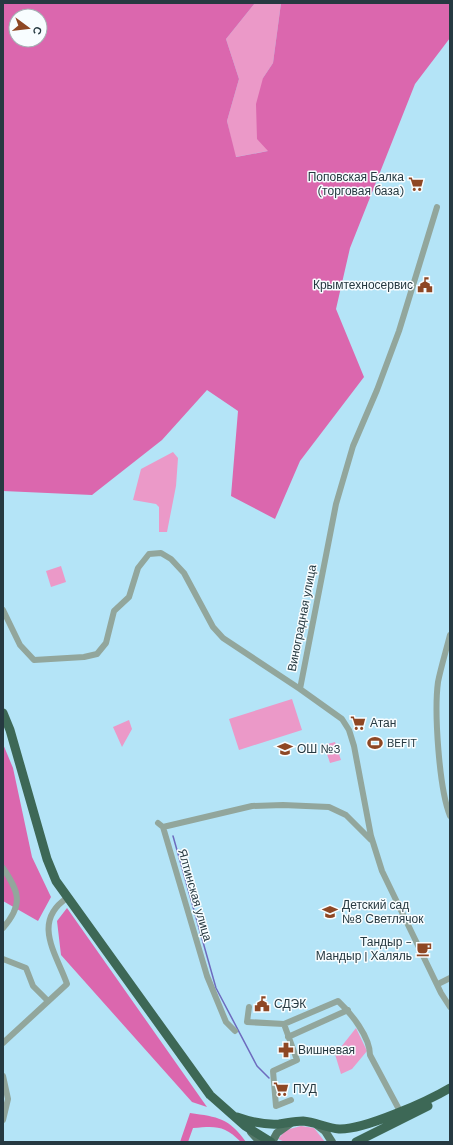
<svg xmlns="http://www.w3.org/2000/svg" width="453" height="1145" font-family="'DM Sans',sans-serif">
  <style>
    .green { fill: #eb99c8 }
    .forest { fill: #db67ae; fill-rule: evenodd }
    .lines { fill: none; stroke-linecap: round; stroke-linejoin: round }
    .stream { stroke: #6d6bbe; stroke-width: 1.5 }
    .minor { stroke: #92a69c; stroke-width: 6 }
    .major { stroke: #547868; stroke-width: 8 }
    .highway { stroke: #3d6856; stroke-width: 9 }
    .labels { text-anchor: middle; stroke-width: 3; stroke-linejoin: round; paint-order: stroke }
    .poi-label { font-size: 12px; fill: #263941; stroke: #f8fdff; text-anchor: start }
    .street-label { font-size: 12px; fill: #263941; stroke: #f8fdff }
  </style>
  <rect width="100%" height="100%" fill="#b4e4f7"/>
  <!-- green -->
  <path class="green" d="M255,3H281L273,63L263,78L268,151L235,157L227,121L239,79L226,39Z
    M173,452L178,458L176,486L167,532H159V507L156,504L133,500L141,469Z
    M61,566L66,582L51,587L46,571Z
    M292,699L302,730L239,750L229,719Z
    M129,720L132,729L122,747L113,727Z
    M335,742L341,760L330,763L324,745Z
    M356,1028L367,1051L352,1069L341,1074L334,1051L341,1047Z
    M301,1126L314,1128L325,1142H285L278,1139L286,1130Z"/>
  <!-- forest -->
  <path class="forest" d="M3,3H255L226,39L239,79L227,121L236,157L268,151L257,139L256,104L263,78L273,63L281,3H450V38L415,84L350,248L336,309L364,377L300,461L275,519L231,496L238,411L207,390L162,440L92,495L3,491ZM16,16H40V40H16Z
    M3,744L13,768L32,857L51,897L38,921L3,901Z
    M67,908L207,1107L192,1102L61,955L57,921Z
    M190,1113C218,1117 229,1118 246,1142H241C224,1125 216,1126 193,1128L188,1142H180Z"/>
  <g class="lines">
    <!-- stream -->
    <path class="stream" d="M173,836L216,988L257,1066L269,1078"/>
    <!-- minor -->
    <path class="minor" d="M437,207L399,331L377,390L353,446L336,504L300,689L342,719L349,730L354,746L371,836L382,871L441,993L450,1007
      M3,610L20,645L34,660L84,657L97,654L106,643L114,611L129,597L138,568L149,554L161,553L171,559L184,573L213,627L223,638L300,689
      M450,635C446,651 441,667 438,682C434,712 439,788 450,816
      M158,823L163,827L207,976L226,1022L235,1031
      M163,827L252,806L283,805L329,807L346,815L371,840
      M3,868C19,892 24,904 3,928
      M3,959L26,968L33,986L48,1001
      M438,984L450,978
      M249,1007L247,1022L284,1024L338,1001C351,1013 370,1037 370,1055L402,1115
      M284,1024L297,1060L273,1071L276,1106L291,1100
      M288,1037L348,1010
      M3,1043L67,984C57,955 31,922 67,898
      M3,1076L8,1099L3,1120"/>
    <!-- major -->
    <path class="major" d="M317,1125L325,1131L332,1142
      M251,1132L260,1142
      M272,1142L277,1133L291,1123"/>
    <!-- highway -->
    <path class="highway" d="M3,713L10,730L47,859L56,881L210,1095L245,1126L271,1142
      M237,1117C251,1122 264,1125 279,1124C287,1123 295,1121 303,1121C315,1122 327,1128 339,1129C364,1130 428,1101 450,1088
      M356,1142L428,1106"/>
  </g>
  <!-- icons -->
  <defs>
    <g id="supermarket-bare" transform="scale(1.2)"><path d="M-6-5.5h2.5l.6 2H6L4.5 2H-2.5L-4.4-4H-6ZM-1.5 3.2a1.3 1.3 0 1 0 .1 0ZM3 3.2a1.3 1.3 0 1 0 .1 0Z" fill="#8e4724" stroke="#f8fdff" stroke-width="2.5" paint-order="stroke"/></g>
    <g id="civic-bare" transform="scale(1.2)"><path d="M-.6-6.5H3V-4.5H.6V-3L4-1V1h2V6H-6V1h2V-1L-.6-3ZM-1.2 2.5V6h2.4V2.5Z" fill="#8e4724" stroke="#f8fdff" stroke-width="2.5" paint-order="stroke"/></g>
    <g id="stadium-bare" transform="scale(1.2)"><path d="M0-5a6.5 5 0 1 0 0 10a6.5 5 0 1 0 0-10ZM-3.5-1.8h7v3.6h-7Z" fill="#8e4724" stroke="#f8fdff" stroke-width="2.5" paint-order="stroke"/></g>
    <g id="school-bare" transform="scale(1.2)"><path d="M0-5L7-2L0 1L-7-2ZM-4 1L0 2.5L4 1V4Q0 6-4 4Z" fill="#8e4724" stroke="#f8fdff" stroke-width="2.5" paint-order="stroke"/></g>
    <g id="cafe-bare" transform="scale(1.2)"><path d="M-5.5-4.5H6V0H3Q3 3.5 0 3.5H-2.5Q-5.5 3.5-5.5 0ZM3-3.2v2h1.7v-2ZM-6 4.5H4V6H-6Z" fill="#8e4724" stroke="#f8fdff" stroke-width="2.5" paint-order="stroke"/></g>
    <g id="pharmacy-bare" transform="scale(1.2)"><path d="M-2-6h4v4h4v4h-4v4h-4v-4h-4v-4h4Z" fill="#8e4724" stroke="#f8fdff" stroke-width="2.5" paint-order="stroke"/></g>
  </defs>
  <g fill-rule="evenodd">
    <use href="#supermarket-bare" x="416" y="184"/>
    <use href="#civic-bare" x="425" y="285"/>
    <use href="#supermarket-bare" x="358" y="723"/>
    <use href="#stadium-bare" x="375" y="743"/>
    <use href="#school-bare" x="285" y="749"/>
    <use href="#school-bare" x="330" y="912"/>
    <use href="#cafe-bare" x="424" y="949"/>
    <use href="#civic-bare" x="262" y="1004"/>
    <use href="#pharmacy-bare" x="286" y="1050"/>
    <use href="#supermarket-bare" x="281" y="1089"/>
  </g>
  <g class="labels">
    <!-- poi labels -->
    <g class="poi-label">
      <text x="404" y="181" text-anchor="end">Поповская Балка<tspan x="404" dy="14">(торговая база)</tspan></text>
      <text x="413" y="289" text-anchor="end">Крымтехносервис</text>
      <text x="370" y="727">Атан</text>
      <text x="387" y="747">BEFIT</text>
      <text x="297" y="753">ОШ №3</text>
      <text x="342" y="909">Детский сад<tspan x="342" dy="14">№8 Светлячок</tspan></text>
      <text x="412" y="946" text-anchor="end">Тандыр -<tspan x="412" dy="14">Мандыр | Халяль</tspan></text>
      <text x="274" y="1008">СДЭК</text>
      <text x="298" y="1054">Вишневая</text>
      <text x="293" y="1093">ПУД</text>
    </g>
    <!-- street labels -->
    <g class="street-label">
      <text transform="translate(302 618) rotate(-79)" y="4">Виноградная улица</text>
      <text transform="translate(195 895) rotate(74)" y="4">Ялтинская улица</text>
    </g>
  </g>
  <!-- border -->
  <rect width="453" height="1145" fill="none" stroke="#263941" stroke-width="8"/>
  <!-- north arrow -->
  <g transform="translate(28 28) rotate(105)"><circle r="19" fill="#f8fdff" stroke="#a4afb3"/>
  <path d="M0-3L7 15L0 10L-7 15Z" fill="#8e4724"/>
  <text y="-6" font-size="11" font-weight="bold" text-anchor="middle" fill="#263941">С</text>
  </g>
</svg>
